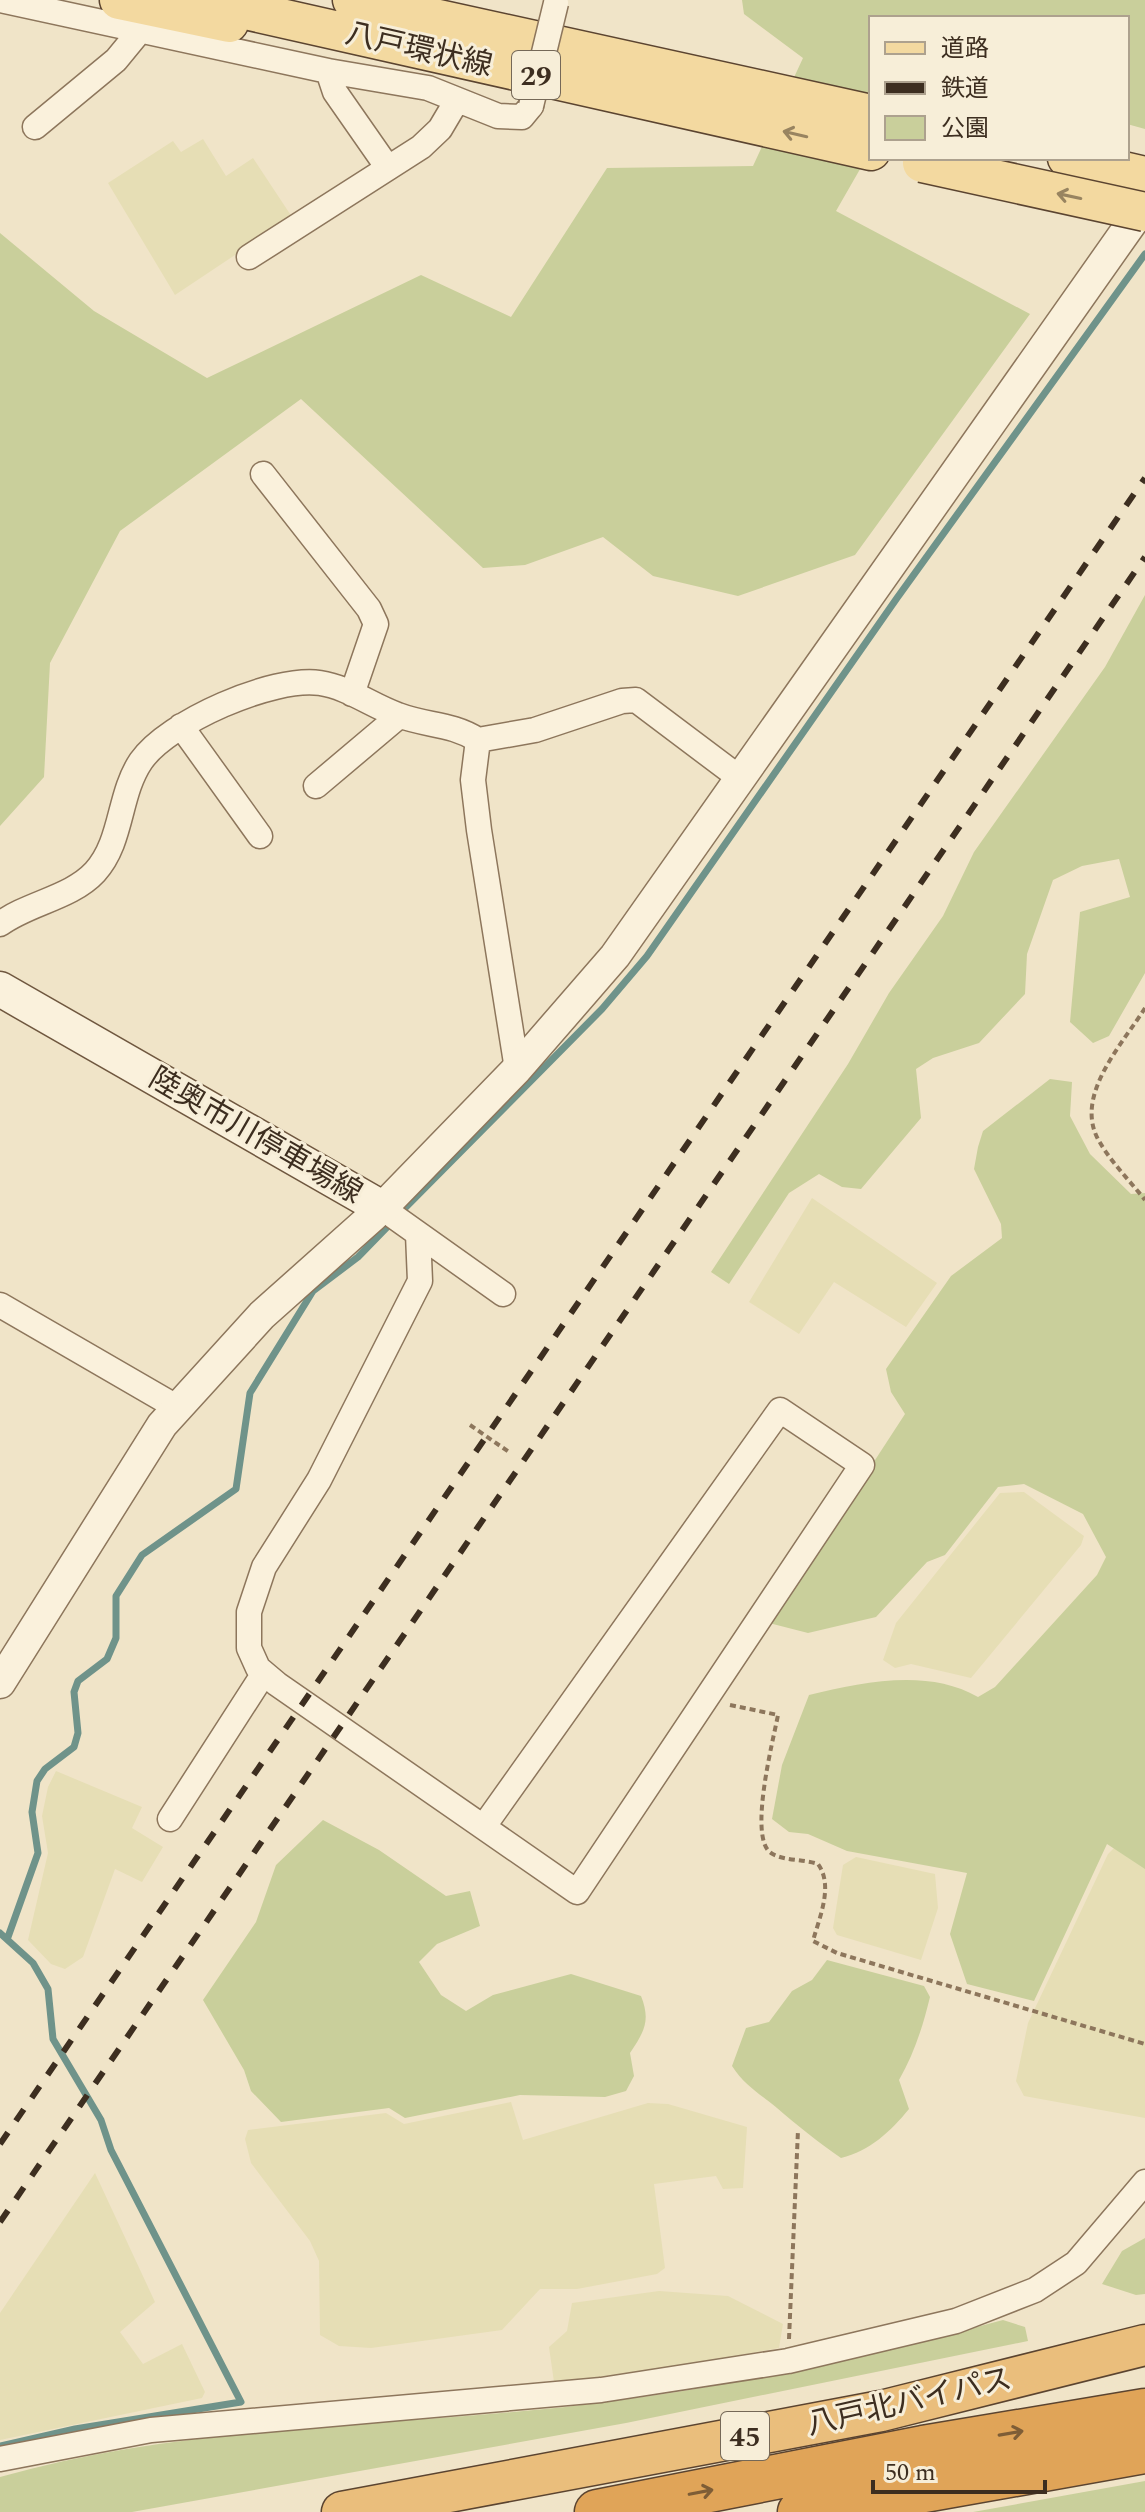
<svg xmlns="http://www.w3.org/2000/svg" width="1145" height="2512" font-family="Spectral,'Noto Sans JP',serif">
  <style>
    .farmland { fill: #e6deb5 }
    .green { fill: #c9cf9b }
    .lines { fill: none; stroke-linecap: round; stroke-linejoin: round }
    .stream { stroke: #6f938a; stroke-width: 7 }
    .minor-casing { stroke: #8d765c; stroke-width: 27 }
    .tertiary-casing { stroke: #8d765c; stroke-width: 33 }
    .secondary-casing { stroke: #6f573f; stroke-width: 37 }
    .primary-casing { stroke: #5b4430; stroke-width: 41 }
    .trunk-casing { stroke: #5b4430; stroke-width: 43 }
    .motorway-casing { stroke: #5b4430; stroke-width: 47 }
    .path { stroke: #8d765c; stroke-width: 4; stroke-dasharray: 6 4; stroke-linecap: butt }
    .minor { stroke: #faf1dc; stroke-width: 24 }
    .tertiary { stroke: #faf1dc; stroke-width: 30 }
    .secondary { stroke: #faf1dc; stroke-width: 34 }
    .primary { stroke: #f3d9a0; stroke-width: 38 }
    .trunk { stroke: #eabe7c; stroke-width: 40 }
    .motorway { stroke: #e0a458; stroke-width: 44 }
    .rail { stroke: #3d2e20; stroke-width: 6; stroke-dasharray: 14 14; stroke-linecap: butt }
    .minor-bridge-casing { stroke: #8d765c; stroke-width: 27; stroke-linecap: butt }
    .primary-bridge-casing { stroke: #5b4430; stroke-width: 41; stroke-linecap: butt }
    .path-bridge { stroke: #8d765c; stroke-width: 4; stroke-dasharray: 6 4; stroke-linecap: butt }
    .minor-bridge { stroke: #faf1dc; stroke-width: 24 }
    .primary-bridge { stroke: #f3d9a0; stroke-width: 38 }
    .oneway { stroke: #988460 }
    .oneway2 { stroke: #7e5d36 }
    .labels { text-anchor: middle; stroke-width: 6; stroke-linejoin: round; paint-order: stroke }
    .shield { fill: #f7eed8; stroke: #756857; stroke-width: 2 }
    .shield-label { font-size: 28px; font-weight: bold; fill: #3d2e20 }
    .street-label { font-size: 30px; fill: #3d2e20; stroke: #f7eed8 }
  </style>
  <rect width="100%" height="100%" fill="#f0e4c8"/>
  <!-- farmland -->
  <path class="farmland" d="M203,139L226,176L253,158L292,217L175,295L108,183L173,141L181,152Z
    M812,1198L937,1283L906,1327L834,1282L799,1334L749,1302Z
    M1024,1492L1084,1536L1081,1545L971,1678L911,1664L895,1668L883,1660L896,1623L1000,1493Z
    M56,1771L142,1807L132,1828L163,1847L142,1882L115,1869L83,1957L65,1969L51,1964L28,1940L48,1853L42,1816L48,1787Z
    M1119,1843L1145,1861V2118L1024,2096L1016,2081L1028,2023L1108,1854Z
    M856,1857L935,1874L938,1908L921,1960L837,1935L833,1928L843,1865Z
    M511,2102L523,2140L648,2103L668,2104L747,2127L743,2188L723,2189L716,2176L654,2184L665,2268L657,2274L577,2289H540L502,2330L371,2348L339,2346L320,2335L319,2261L310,2241L251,2163L245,2139L248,2130L386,2113L404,2124Z
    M95,2173L155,2302L120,2332L143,2364L182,2344L205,2392L202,2398L0,2440V2313Z
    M659,2291L728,2296L783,2324L779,2348L648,2372L554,2382L549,2347L567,2331L572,2303Z"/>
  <!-- green -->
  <path class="green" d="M742,0H1145V129L1127,124V18H871V150L836,211L1030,314L855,555L738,596L653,576L603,537L525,565L483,568L301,399L120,531L50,663L44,777L0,826V233L94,311L207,378L421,275L511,317L607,168L753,166L803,58L744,14Z
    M1145,595V973L1109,1036L1093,1043L1070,1022L1080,912L1130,897L1119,859L1082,866L1053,880L1027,954L1025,994L979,1043L933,1058L916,1069L921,1118L861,1189L842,1187L819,1174L789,1193L729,1284L711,1272L848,1064L889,993L943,916L974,852L1105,667Z
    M1050,1079L1072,1082L1070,1116L1090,1154L1131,1194L1145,1193V1869L1107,1844L1034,2001L967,1984L950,1934L967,1873L847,1851L808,1834L789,1832L772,1819L782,1765L809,1695C863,1682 928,1668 978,1697L995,1687L1097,1575L1106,1557L1083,1514L1024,1484L998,1487L945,1555L927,1562L876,1617L808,1633L769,1623L905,1414L891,1392L886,1369L951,1276L1002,1238L1001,1224L974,1169L978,1147L983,1131Z
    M323,1820L379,1850L446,1896L470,1891L480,1926L437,1944L419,1962L441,1995L466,2011L493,1995L571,1974L641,1996C651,2021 644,2032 630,2053L634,2076L626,2091L605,2097L520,2095L405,2118L389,2108L281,2122L251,2091L244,2070L203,2000L256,1922L276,1865Z
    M827,1960L924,1986L930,1997C923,2026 914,2054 899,2080L909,2109C891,2131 870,2151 841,2158C818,2142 798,2126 777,2108C759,2093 745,2086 732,2066L746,2028L769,2022L792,1991L812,1980Z
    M1145,2238V2294L1136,2295L1102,2284L1122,2251Z
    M1003,2320L1025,2327L1028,2341L626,2423L132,2512H0V2477C172,2428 357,2427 534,2410C694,2395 849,2362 1003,2320Z
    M1145,2481V2512H973Z"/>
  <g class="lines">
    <!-- stream -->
    <path class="stream" d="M400,1213L602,1009L647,956L897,598L1145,254
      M0,1933L33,1963L48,1989L53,2039L101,2120L111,2150L241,2402L75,2429L0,2446
      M8,1937L38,1853L32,1812L37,1781L45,1769L74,1747L78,1733L74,1692L78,1681L107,1659L116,1638V1596L142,1555L236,1489L250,1393L313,1291L358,1257L392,1222"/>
    <!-- minor casing -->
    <g class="minor-casing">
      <path id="minor" d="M0,0L328,71L428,88L498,116L522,117L531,106
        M328,71L335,92L388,168
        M35,127L116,60L139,32
        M249,257L421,147L440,129L456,102
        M263,474L369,609L376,624L352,694
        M181,726L260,836
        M478,740L473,780L479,830L517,1069
        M316,786L399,716
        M0,924C28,903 71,898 95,872C123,841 118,795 141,761C168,722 273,676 320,683C348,687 372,706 398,715C427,726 451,723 478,740L535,730L622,701L636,700L741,779
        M382,1208L503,1294
        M418,1234L420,1281L319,1480L264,1567L249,1612V1648L258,1668L277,1684L577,1892L862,1465L780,1410L484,1826
        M0,1305L178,1408
        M170,1819L264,1673
        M0,2459L151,2430L601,2390L788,2361L956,2321L1035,2290L1076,2263L1145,2182"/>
    </g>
    <!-- tertiary casing -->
    <g class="tertiary-casing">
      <path id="tertiary" d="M0,1683L162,1425L262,1315L382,1208L517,1069L615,956L1145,204"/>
    </g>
    <!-- secondary casing -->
    <g class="secondary-casing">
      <path id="secondary" d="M0,989L382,1208"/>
    </g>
    <!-- primary casing -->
    <g class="primary-casing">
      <path id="primary" d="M119,0L229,23
        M201,0L871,151
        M352,0L871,114
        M1067,158L1145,176"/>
    </g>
    <!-- trunk casing -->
    <g class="trunk-casing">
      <path id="trunk" d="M342,2512L881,2411L1145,2345"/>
    </g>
    <!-- motorway casing -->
    <g class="motorway-casing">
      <path id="motorway" d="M597,2512L923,2448L1145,2411
        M800,2512L1145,2451"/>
    </g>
    <!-- path -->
    <path class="path" d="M1145,1008C1122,1045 1073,1096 1099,1141C1111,1162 1130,1181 1145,1200
      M730,1705L778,1715C773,1741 748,1838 771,1853C783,1861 804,1859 818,1864C834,1886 819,1918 813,1941L837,1953L1145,2044
      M789,2339L798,2130"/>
    <!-- minor -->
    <use href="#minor" class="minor"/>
    <!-- tertiary -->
    <use href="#tertiary" class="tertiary"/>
    <!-- secondary -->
    <use href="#secondary" class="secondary"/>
    <!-- primary -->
    <use href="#primary" class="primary"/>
    <!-- trunk -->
    <use href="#trunk" class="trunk"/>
    <!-- motorway -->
    <use href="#motorway" class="motorway"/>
    <!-- rail -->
    <path class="rail" d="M0,2144L1145,478
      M0,2222L1145,557"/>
    <!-- minor-bridge casing -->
    <g class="minor-bridge-casing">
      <path id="minor-bridge" d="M531,106L556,3"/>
    </g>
    <!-- primary-bridge casing -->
    <g class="primary-bridge-casing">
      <path id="primary-bridge" d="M922,163L1145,212"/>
    </g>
    <!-- path-bridge -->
    <path class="path-bridge" d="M470,1425L509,1452"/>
    <!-- minor-bridge -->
    <use href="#minor-bridge" class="minor-bridge"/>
    <!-- primary-bridge -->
    <use href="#primary-bridge" class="primary-bridge"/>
  </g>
  <!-- one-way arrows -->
  <defs><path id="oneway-shaft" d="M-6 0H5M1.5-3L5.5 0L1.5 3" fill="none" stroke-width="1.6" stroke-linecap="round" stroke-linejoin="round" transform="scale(2)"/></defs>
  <g class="oneway">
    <use href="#oneway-shaft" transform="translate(795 134) rotate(-167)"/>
    <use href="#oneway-shaft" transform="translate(1069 196) rotate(-168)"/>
  </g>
  <g class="oneway2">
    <use href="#oneway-shaft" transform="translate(1011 2433) rotate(-10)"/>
    <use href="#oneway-shaft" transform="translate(701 2492) rotate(-11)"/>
  </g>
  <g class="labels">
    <!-- shield labels -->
    <g class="shield">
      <rect x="512" y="51" width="48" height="48" rx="6"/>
      <rect x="721" y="2412" width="48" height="48" rx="6"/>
    </g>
    <g class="shield-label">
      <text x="536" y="85">29</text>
      <text x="745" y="2446">45</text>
    </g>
    <!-- street labels -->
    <g class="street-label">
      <text transform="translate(419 49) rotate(13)" y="10">八戸環状線</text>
      <text transform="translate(256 1135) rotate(30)" y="10">陸奥市川停車場線</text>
      <text transform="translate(909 2401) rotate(-13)" y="10">八戸北バイパス</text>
    </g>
  </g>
  <!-- legend -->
  <rect x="869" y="16" width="260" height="144" fill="#f7eed8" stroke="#ada18e" stroke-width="2"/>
  <rect x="885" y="42" width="40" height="12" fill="#f3d9a0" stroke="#ada18e" stroke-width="2"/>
  <text x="941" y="56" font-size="24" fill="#3d2e20">道路</text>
  <rect x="885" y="82" width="40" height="12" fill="#3d2e20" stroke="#ada18e" stroke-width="2"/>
  <text x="941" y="96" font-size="24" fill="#3d2e20">鉄道</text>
  <rect x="885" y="116" width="40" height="24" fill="#c9cf9b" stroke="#ada18e" stroke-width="2"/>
  <text x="941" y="136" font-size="24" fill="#3d2e20">公園</text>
  <!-- scale -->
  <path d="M873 2480v12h172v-12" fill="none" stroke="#3d2e20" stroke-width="4"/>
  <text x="885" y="2480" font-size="24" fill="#3d2e20" stroke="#f7eed8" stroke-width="6" paint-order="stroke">50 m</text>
</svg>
